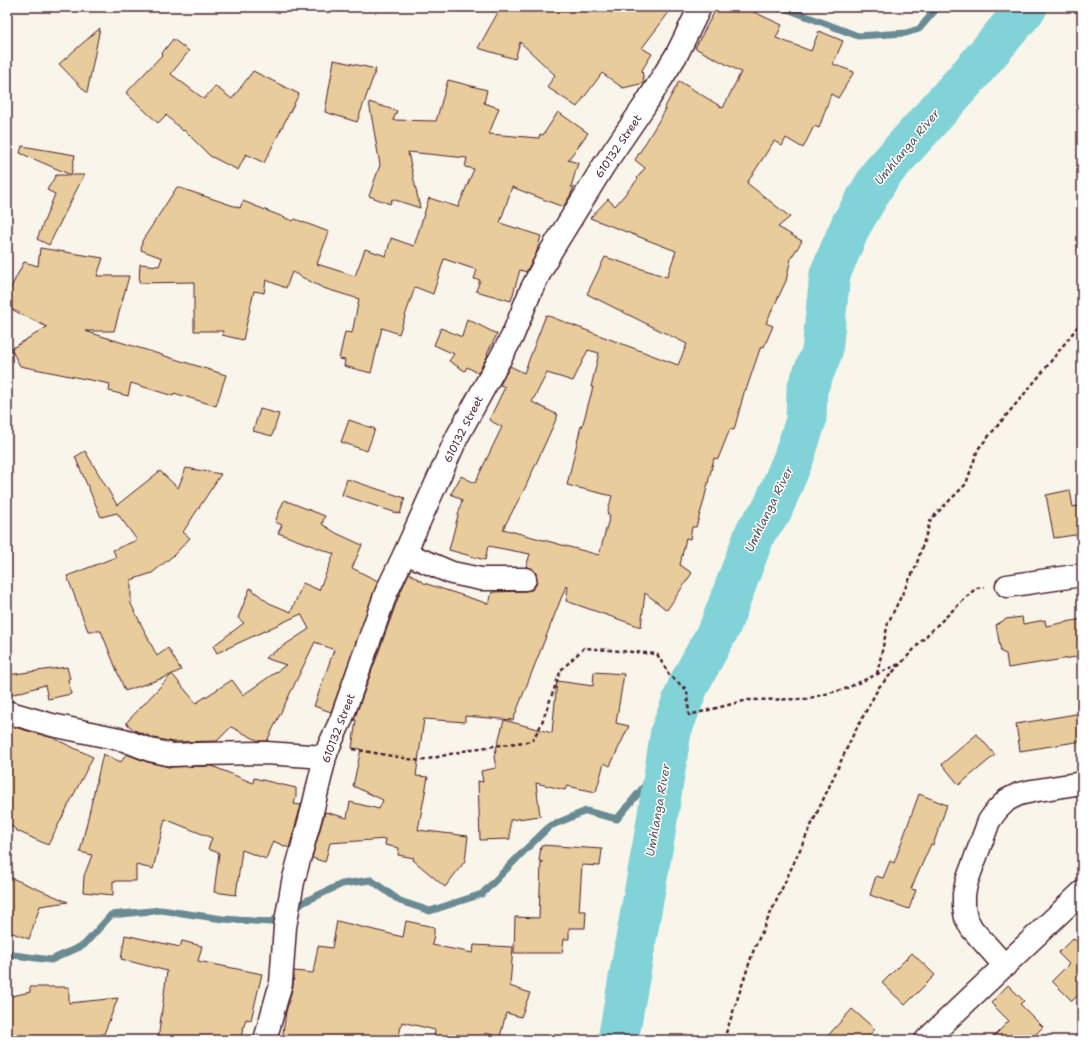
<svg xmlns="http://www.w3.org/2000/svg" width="1089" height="1047" font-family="'Shantell Sans',sans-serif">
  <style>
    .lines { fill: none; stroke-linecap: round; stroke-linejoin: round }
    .stream { stroke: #6b8b93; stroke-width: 7 }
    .river { stroke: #81d3d8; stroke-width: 41 }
    .building { fill: #e8cc9c; stroke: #4a1f2b; fill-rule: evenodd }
    .street-casing { stroke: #4a1f2b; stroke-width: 25 }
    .path { stroke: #4a1f2b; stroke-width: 2.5; stroke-dasharray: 4 3; stroke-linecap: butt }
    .street { stroke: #fff; stroke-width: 22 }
    .labels { text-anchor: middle; stroke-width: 3; stroke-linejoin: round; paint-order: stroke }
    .street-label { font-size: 11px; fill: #4a1f2b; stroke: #fff }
    .water-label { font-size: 12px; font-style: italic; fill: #5a555f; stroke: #fff }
  </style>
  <rect width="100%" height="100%" fill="#faf5eb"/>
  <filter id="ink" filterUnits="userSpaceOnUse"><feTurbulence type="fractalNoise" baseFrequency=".025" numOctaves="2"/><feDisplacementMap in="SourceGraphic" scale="8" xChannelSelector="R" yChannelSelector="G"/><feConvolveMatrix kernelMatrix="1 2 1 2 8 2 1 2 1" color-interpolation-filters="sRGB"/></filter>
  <g filter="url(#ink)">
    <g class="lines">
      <!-- stream -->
      <path class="stream" d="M782,7L858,36L906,33L919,29L938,7
        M292,909L306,901L342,884L371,880L400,901L430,911L482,894L524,851L550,826L586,811L617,819L666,760
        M7,951L14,955L51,960L84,945L111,915L161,910L223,919L270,922L283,915"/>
      <!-- river -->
      <path class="river" d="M618,1040L655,833L671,731L689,684L720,627L756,531L772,510L794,457L806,420L807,389L822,352L830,274L851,225L881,174L974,70L1027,7"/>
    </g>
    <!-- building -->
    <path class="building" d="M501,7H673L642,48L652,54L642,70L644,83L623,88L602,73L577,107L547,87L555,75L520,42L515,59L478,48Z
      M717,7H743L782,25L776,38L811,51L819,31L843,41L833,64L854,72L838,98L831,94L819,128L814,126L803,148L786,138L782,146L774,141L747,183L790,217L778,227L802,241L791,258L786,281L766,323L773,326L764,347L761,346L746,390L745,389L734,430L730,429L718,459L714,458L703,504L696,527H692L690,539L686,538L680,565L692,573L667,610L645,593L641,627L566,601L568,587L566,586L513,720L465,716V722L424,719L416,776L428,777L418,830L468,836L465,861L445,887L413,860L414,858L398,855L399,848L385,845L386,839L330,843L325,862L312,858L325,812L347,818L350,802L379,809L383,800L353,786L361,749L352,748L356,720H354L398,598L409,573L424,583L489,604L492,592L525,591L532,590L536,585L537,579L536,573L532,568L526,567L530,554L488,546L485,560L449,550L462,500L451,494L461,476L475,483L502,427L489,420L505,387L500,385L510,366L524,373L546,315L678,365L687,344L587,294L605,257L667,277L676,251L590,218L608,199L615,206L638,179L637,178L645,168L635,160L666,109H664L679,81L723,108L741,72L695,48ZM588,350L599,353L591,387H593L582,427L581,426L567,485L612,496L607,514L610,515L599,555L503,529L525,488L558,415L532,402L547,373L573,381Z
      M100,28L87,93L59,64Z
      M173,39L189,51L171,74L204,99L215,86L232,99L253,71L299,94L264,163L246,154L238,170L210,156L184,130L183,131L166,115L158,123L126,93L163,54L162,53Z
      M334,60L376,69L357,122L325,112Z
      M448,80L487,90L484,103L499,108L489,134L539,138L540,134L543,135L558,112L588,133L568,160L578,163L571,187H574L570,196L563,207L512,187L500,223L541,236L536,254L526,272L520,270L511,301L476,291L480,280L474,279L477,270L444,259L433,294L415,287L399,334L382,328L371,373L344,366L345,360L339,359L345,332L352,333L359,299L323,288L292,272L286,288L266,280L264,293L254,291L243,340L222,335L223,331H194V282L139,283L140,264L159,266L162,258L141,250L142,241L177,187L240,208L243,201L293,221L295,219L329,232L317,264L355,276L365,249L386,256L391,238L414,246L429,198L458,207L474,169L465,167L467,158L408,152L420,208L392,199L390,204L369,196L380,165L369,102L397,111L393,120L436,121Z
      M22,146L75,155L71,175L20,153Z
      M56,175H84L49,245L37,239L55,194L47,190Z
      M40,248L103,258L97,276H129L114,331H85L226,375L216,406L174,393L173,396L131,383L128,396L109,391L110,384L20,366L11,349L47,327L7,307V295L24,262L38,266Z
      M467,319L497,334L487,354L488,355L478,373L467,367L465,371L449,361L454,354L434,345L441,328L462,337Z
      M260,409L279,414L272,436L253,431Z
      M349,420L375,429L367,451L341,442Z
      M85,451L117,505L160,471L178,488L186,468L221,474L183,532L190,538L174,555L152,573L131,580V604L157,656L168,648L181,670L166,677L125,691L101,631H88L67,576L116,557L113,550L137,540L117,513L101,517L75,457Z
      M347,479L405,498L400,514L342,495Z
      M1070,490L1073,507L1082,505V534L1054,538L1046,495Z
      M284,500L325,516L322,524L336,533L362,545L352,568L378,581L331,712L314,706L334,650L315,642L267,741H259L231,727L217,741L173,742L154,738L134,730L126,723L172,674L196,703L232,680L243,695L286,665L265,658L309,629L301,614L217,653L213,646L244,623L238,618L250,588L269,603L291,612L303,583L319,590L334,554L278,533L282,525L275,522Z
      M1022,617L1023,624L1045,620L1046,626L1082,619V656L1008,668L1006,654L1001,652L996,625L1006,619Z
      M67,667L70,679H68L71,694L48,699L45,685L7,696V675Z
      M594,672L624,674L616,723L629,726L610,766L604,763L596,792L567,786L565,790L536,783L540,816L510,820V839L480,840L478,781L483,782L481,771L496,768L494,757L504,720L552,733L557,681L593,686Z
      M1082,713V741L1020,751L1016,724Z
      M7,725L53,738L93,757L48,845L17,831L7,821Z
      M977,734L995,755L959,785L942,764Z
      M103,754L121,762L126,754L147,762L169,767L212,766L253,783L254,778L296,788V797L294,804L301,805L289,848L273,841L266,859L242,850L236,895L214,892L219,853L208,849L212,838L165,819L153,869L136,865V881H113V895L83,892L84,876L92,855L80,852Z
      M919,794L947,805L933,845L931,844L911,889L916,890L909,909L870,895L876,876L883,878L890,861L894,863Z
      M541,845L602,849L600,866L582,865L579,911H586L585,928H569V939H564L562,953H514L515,917L539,918L541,862H543L539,861Z
      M7,876L68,902L40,906L29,939L7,931Z
      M337,921L403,937L406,921L434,927V934L432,945L473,953L474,945L513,947L510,986L530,993L521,1017L506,1013L500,1037L485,1033L484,1040H434L435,1030L402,1022L398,1040H282L286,1012L293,986L294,971L313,973L318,946L332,948Z
      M125,935L180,947L182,941L202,946L198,961L262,974L251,1020L246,1019L240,1040H158L167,971L121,959Z
      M1073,938L1082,947V991L1072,1001L1052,981L1069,964L1058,953Z
      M912,953L935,975L905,1005L882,983Z
      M1008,985L1024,1001L1020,1004L1043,1027L1030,1040H990L1009,1021L991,1003Z
      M30,987H69V1003L118,998L104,1034L58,1040H11L7,1015V997L30,992Z
      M852,1009L875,1029L865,1040H824Z"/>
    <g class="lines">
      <!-- street casing -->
      <g class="street-casing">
        <path id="street" d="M405,553L452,573L481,579H525
          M1007,586L1082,575
          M7,712L52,725L124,740L150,750L172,755L198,754L266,753L325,757
          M1005,966L972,929L966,918L964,907V894L967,881L989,821L997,810L1007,800L1019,794L1032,791L1082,783
          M265,1040L281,983L285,927L293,882L312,812L325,757L329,746L341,720L386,593L405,553L457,437L512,337L531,290L551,251L604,165L645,105L677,54L700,7
          M926,1040L1082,892"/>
      </g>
      <!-- path -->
      <path class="path" d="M35,7L37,10
        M877,674L888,623L916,566L931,519L966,484L978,449L1041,374L1082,321
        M353,749L420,761L472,749L532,741L541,725L561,670L584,648L657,654L670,676L687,690L689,715L748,700L806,699L845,689L899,664
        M725,1040L726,1033L754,949L853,735L879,687L929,633L976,588L985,587"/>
      <!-- street -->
      <use href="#street" class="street"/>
    </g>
  </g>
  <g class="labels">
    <!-- street labels -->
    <g class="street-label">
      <text transform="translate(618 146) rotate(-56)" y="4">610132 Street</text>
      <text transform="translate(463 429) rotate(-63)" y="4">610132 Street</text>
      <text transform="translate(338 728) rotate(-69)" y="4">610132 Street</text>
    </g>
    <!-- water labels -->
    <g class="water-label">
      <text transform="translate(907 147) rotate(-50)" y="4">Umhlanga River</text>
      <text transform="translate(769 509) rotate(-64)" y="4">Umhlanga River</text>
      <text transform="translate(658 810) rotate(-80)" y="4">Umhlanga River</text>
    </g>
  </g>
  <!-- margin -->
  <rect width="1089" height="1047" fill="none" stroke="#fff" stroke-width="24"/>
  <rect x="12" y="12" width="1065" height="1023" fill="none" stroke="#4a1f2b" stroke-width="1.5" filter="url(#ink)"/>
</svg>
